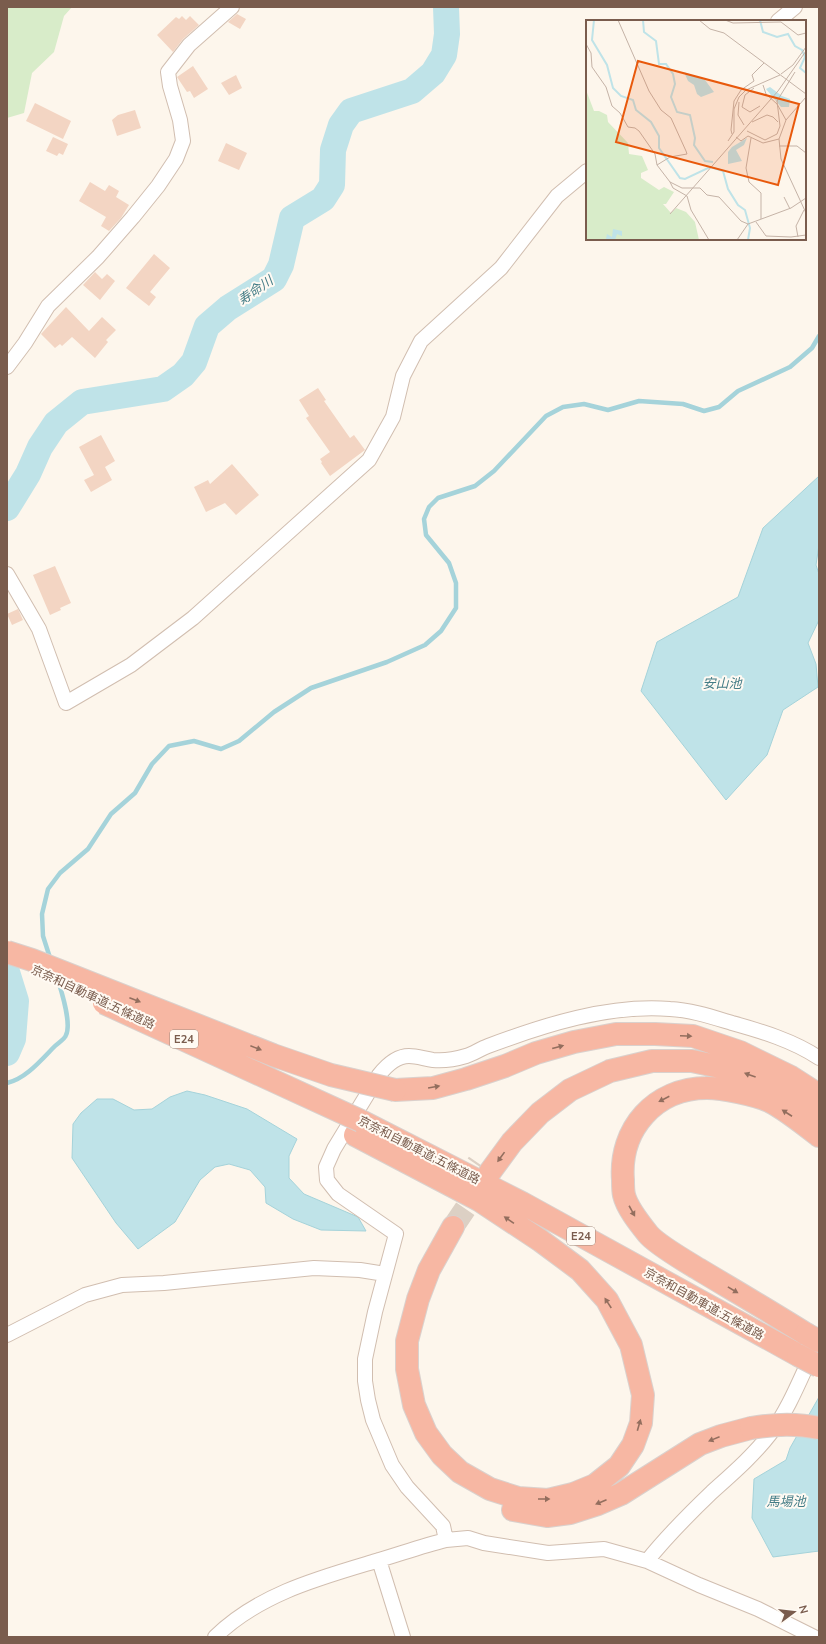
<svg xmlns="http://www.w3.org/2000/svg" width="826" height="1644" font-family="'Nunito Sans','Noto Sans JP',sans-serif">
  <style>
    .green { fill: #d8ecc9 }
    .water { fill: #bfe3e8; stroke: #a5d3da }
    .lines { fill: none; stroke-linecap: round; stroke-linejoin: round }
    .stream { stroke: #a5d3da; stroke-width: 4.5 }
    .river { stroke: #bfe3e8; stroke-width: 26 }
    .building { fill: #f3d5c3 }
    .highway-tunnel { stroke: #dcd0c4; stroke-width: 22; stroke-dasharray: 22 11; stroke-linecap: butt }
    .street-casing { stroke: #d1beb0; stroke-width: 16 }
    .highway-casing { stroke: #dad1cd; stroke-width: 24 }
    .street { stroke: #fff; stroke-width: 14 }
    .highway { stroke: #f7b7a3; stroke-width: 22 }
    .highway-bridge-casing { stroke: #dad1cd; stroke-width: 24; stroke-linecap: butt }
    .highway-bridge { stroke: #f7b7a3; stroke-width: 22 }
    .oneway { fill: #936e5e }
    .labels { text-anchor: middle; stroke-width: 4; stroke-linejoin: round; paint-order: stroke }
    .shield { fill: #fffaf3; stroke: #a28b7f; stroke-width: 1 }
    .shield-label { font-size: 11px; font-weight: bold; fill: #7a5c4d }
    .street-label { font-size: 12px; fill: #7a5c4d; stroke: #fffaf3 }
    .water-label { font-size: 13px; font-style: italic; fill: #437c86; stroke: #fffaf3 }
    .inset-river { fill: none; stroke: #bfe3e8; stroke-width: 2 }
    .inset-road { fill: none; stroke: #c5b3a7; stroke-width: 1 }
    .view { fill: #e8590c; fill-opacity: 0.15; stroke: #e8590c; stroke-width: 2 }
    .inset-edge { fill: none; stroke: #7a5c4d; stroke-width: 2 }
  </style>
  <rect width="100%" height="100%" fill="#fdf6ec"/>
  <!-- green -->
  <path class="green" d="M7,7H72L64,16L54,52L32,73L24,113L7,118Z"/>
  <!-- water -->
  <path class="water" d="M819,476V545L816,565L819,574V620L808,643L816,664L818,687L783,710L767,755L726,800L641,691L657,642L738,597L763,528Z
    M187,1091L205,1095L247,1109L297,1139L289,1156V1178L304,1194L358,1217L366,1231L321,1230L293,1219L266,1203L265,1187L250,1170L229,1164L215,1167L200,1180L175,1222L138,1249L116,1223L72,1158L73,1124L81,1113L97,1099H113L134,1110L152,1109L170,1097Z
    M819,1397V1551L773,1557L752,1518L754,1479L786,1460L790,1448Z"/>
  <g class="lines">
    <!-- stream -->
    <path class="stream" d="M51,961L43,936L42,914L48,889L60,873L88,849L111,814L135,793L152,764L169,746L194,741L221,749L239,741L274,712L311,688L387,662L425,645L441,631L456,608V583L449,563L426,535L424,519L429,507L438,498L475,486L494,471L546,416L563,407L584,404L608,410L639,401L683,404L704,411L719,407L738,391L790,367L812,348L819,336
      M7,1083C26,1079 42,1059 55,1046C58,1043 65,1039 66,1035C72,1023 61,990 57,977"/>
    <!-- river -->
    <path class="river" d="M7,508L28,474L40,447L56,423L82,402L163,389L183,375L194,362L207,326L228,308L274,279L281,265L292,218L323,199L332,185L333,150L341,125L351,111L412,91L433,73L444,55L447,34L446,7
      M7,972L16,1001L13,1039L7,1053"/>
  </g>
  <!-- building -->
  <path class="building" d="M237,14L246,19L240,29L228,22Z
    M182,16L186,20L190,16L199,25L183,39L173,52L157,35L176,17L179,19Z
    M193,66L208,89L194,98L190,91L187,92L177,77Z
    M236,75L242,88L229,95L221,83Z
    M35,103L71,121L63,139L26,121Z
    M135,110L141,128L117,136L112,120L118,115Z
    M53,137L68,144L63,155L59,153L57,156L46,151Z
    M226,143L247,153L239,170L218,161Z
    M90,182L105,191L109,185L119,191L116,197L129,205L121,218L109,231L101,226L106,217L79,201Z
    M154,254L170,268L150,292L156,297L149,306L126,288Z
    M95,272L102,279L107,274L115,281L100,300L83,285Z
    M66,307L89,331L102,317L116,330L106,340L108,342L95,358L72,337L62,346L60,344L55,348L41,334Z
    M318,388L326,400L324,401L350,438L354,435L365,450L330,476L321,463L322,462L320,459L330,452L306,418L309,416L299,400Z
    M101,435L115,461L105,467L112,480L91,492L84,480L94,475L79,447Z
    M232,464L259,495L236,515L225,503L206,512L194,487L208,480L210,484Z
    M55,566L71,603L60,608L61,610L50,615L33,575Z
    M18,609L23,620L12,625L7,614Z"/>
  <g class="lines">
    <!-- highway-tunnel -->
    <path class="highway-tunnel" d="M458,1192L478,1163
      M453,1227L484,1181"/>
    <!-- street casing -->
    <g class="street-casing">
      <path id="street" d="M778,21L795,7
        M7,367L25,343L48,306L98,257L133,217L158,186L176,159L183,141L180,120L170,86L168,72L189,45L232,7
        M7,574L39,629L66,703L131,665L193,618L369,460L393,417L403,376L421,341L501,268L557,196L587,171
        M7,1335L85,1295L122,1285L164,1283L314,1268L360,1270L385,1274
        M379,1560L403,1637
        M647,1561C667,1536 689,1514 712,1492C732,1474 753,1456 770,1434C788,1410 799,1382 812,1354
        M215,1637C259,1594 319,1578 376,1561C400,1554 422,1546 446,1540
        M814,1637L758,1609L699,1585L647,1561L604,1549L548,1553L484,1543L468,1538L446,1540L443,1526L407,1487L392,1465L373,1420L368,1400L365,1381V1359L375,1312L396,1234L338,1194L327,1180L326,1167L334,1149L379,1075C386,1066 397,1056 409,1056C417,1056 425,1059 433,1060C443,1061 456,1059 466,1056C473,1054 480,1049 488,1046C544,1025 609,1004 670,1009C691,1010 712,1017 732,1023C761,1031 794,1041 819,1058"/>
    </g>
    <!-- highway casing -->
    <g class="highway-casing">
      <path id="highway" d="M395,1090L433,1088L466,1079L505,1066L536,1053L574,1042L616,1034H655L693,1036L740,1052L791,1077L819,1095
        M361,1121L522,1203L798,1355
        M355,1135L479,1200L541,1241L580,1270L607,1300L631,1345L643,1395L641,1423L633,1445L619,1466L595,1485L573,1494L548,1500L518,1498L490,1489L460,1472L442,1455L426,1433L414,1405L407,1369V1341L418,1299L429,1270L453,1227
        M490,1172L512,1142L540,1113L570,1090L610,1071L652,1061H692L739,1071L776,1084L819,1116
        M806,1334C771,1312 735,1291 700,1270C687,1262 657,1245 648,1234C640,1224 627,1208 624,1195C623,1191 623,1185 623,1180C619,1129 655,1088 707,1088C722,1088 756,1095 769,1101C785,1109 805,1125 819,1136
        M513,1510L547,1516L570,1513L598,1504L621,1494L700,1444L721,1436L751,1428"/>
    </g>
    <!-- street -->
    <use href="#street" class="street"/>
    <!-- highway -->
    <use href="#highway" class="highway"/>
    <!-- highway-bridge casing -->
    <g class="highway-bridge-casing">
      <path id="highway-bridge" d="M7,952L32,960L273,1055L331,1075L395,1090
        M104,1003L361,1121
        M806,1334L819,1341
        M798,1355L819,1366
        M751,1428C774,1424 796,1423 819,1428"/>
    </g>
    <!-- highway-bridge -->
    <use href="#highway-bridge" class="highway-bridge"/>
  </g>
  <!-- one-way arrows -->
  <defs><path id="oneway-solid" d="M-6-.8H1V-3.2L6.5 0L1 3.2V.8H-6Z"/></defs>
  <g class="oneway">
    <use href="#oneway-solid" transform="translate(135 1000) rotate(21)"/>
    <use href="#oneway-solid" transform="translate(686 1036) rotate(3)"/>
    <use href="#oneway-solid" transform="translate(558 1047) rotate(-15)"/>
    <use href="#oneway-solid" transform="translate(256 1048) rotate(21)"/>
    <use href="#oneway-solid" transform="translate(750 1075) rotate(-160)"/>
    <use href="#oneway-solid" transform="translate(434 1087) rotate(-10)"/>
    <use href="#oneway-solid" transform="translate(664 1099) rotate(153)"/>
    <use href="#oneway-solid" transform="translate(787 1113) rotate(-147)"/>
    <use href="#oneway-solid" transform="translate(501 1157) rotate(126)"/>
    <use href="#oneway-solid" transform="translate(632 1211) rotate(61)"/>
    <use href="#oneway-solid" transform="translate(509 1220) rotate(-146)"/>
    <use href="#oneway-solid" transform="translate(733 1290) rotate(31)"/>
    <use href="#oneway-solid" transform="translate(608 1303) rotate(-123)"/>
    <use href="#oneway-solid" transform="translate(639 1425) rotate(-74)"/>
    <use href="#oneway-solid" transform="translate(714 1439) rotate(158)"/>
    <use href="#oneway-solid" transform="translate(544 1499)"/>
    <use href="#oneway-solid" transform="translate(601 1502) rotate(157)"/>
  </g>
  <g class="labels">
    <!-- shield labels -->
    <g class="shield">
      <rect x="170" y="1030" width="28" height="18" rx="3"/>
      <rect x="567" y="1227" width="28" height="18" rx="3"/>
    </g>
    <g class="shield-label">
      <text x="184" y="1043">E24</text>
      <text x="581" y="1240">E24</text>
    </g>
    <!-- street labels -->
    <g class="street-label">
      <text transform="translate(93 997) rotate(25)" y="4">京奈和自動車道;五條道路</text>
      <text transform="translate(419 1150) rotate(27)" y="4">京奈和自動車道;五條道路</text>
      <text transform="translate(704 1304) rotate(29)" y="4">京奈和自動車道;五條道路</text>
    </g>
    <!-- water labels -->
    <g class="water-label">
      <text transform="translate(255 290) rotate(-35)" y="5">寿命川</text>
      <text x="722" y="688">安山池</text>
      <text x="786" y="1506">馬場池</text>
    </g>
  </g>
  <!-- overview -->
  <g transform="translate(586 20)">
    <rect width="220" height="220" fill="#fdf6ec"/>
    <path d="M0,70L8,91H13L21,95L22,102L42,123L43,134L56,136L62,150L55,153V158L73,170L78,167L88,172L80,184H77L85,193L90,188L100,192L109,202L113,220H0Z" fill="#d8ecc9"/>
    <path d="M98,52L119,60L128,72L115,77L111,74L108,65L102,61ZM184,67L196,76L204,79L203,87H195L180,69ZM161,118L158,125L150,130L156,141L142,144V132L146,127ZM27,209L36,211V216L31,214L29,220L20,219L21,214L26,217Z" fill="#bfe3e8"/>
    <path class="inset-river" d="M8,0L6,20L21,45L27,68L35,76L47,80L50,90L65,102L73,116V128L94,158L99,159L124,147L137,151L142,169L152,185L159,190L164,208L162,220M57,0L58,12L70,21L73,44H80L87,54L89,64L85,77L91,92L104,95L109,118L108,125L119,141L127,142M174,0L177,12L191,17L202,14L209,26L216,30L219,37L214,48L220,53"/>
    <path class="inset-road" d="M32,0L63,71L75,90L85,98L100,131L101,134L84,137L71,145M113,0L124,9L138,13L220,74M139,0L147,3L195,2L212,15L220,13M0,24L5,33L6,47L20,67L26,86L34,93L42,107L49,108L53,111L69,134L71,145L84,162L96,168H114L121,175L133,177L155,201L162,204L205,188L220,178M195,54L207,45L220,27M177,65L180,74L191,84L200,100M168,68L159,75L156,87L164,92L174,86M153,82L152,95L158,105M166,102L181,95L187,97L192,102M161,111L179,120L191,114L194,106L191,81L209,52M146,114L145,110L148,81L155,70L168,61L166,55L178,43M150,117L155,121L162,116L177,123L193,119L200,100L220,77M165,118L160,148L163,162L175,173V199M193,119L195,139L220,193M142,121L148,112V89L153,77L160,70L194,55M193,126H211L220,133M84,162L87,168L101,176L105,190L123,220M198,177L204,189M84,194L192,71L220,31M170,202L180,216L205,217L220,215M212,217L210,206L218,190M151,220L162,204"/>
    <path class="view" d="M52,41L213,84L192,165L30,122Z"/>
    <rect width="220" height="220" class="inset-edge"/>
  </g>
  <!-- border -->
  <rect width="826" height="1644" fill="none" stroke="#7a5c4d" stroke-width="16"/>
  <!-- north arrow -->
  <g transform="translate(794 1612) rotate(75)" stroke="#fffaf3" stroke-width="3" paint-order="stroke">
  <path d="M0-3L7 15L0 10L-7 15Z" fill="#7a5c4d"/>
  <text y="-6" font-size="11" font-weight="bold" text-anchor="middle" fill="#7a5c4d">N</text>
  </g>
</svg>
